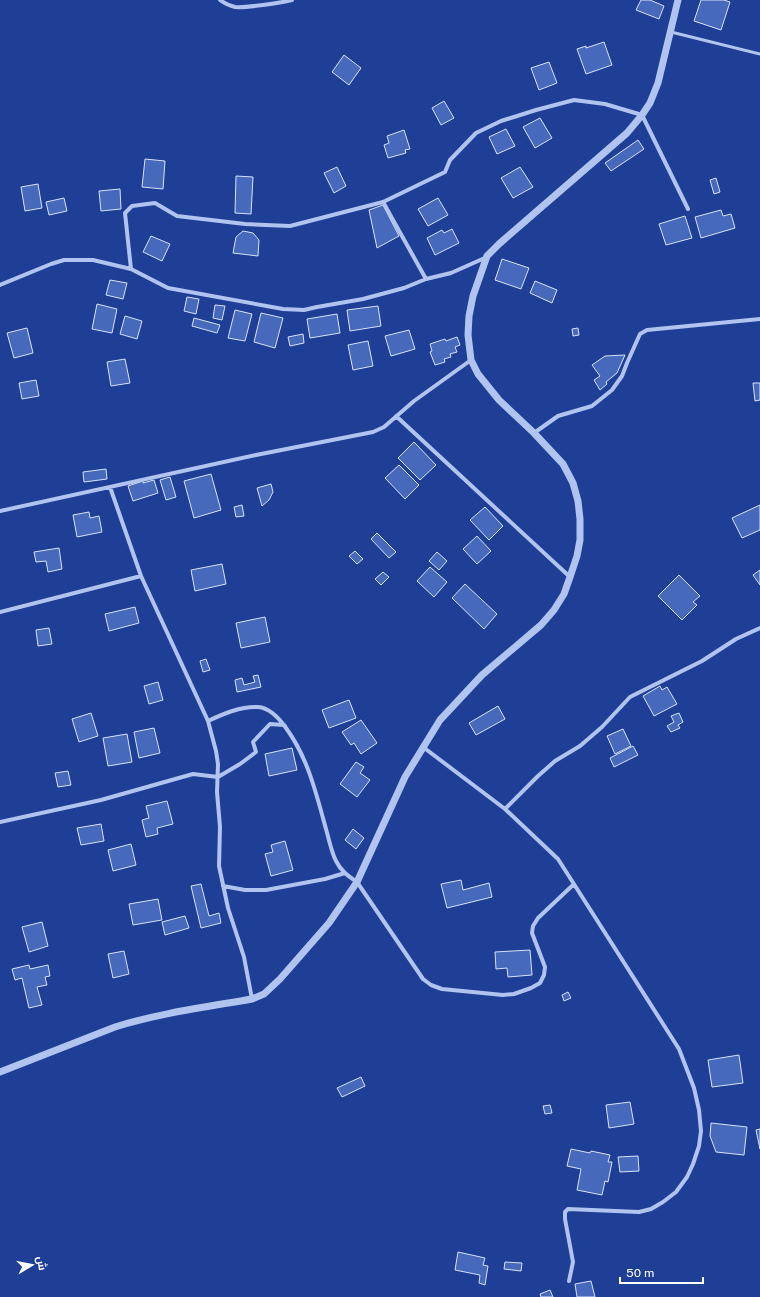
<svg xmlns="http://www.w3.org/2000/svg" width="760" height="1297" font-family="'Public Sans',Cairo,sans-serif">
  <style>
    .building { fill: #4669bc; stroke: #d8e2fa }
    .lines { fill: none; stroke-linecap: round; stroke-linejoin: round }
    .service { stroke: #b1c3ef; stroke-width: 3 }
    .minor { stroke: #b1c3ef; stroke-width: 4 }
    .tertiary { stroke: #b1c3ef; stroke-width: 7 }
  </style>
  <rect width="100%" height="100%" fill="#1e3f95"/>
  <!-- building -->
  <path class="building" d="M641,0H650L664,6L659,19L636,10Z
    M701,0H724L730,2L721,30L694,21Z
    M604,42L612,65L586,74L577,49L586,46V48Z
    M344,55L361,68L349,85L332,72Z
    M549,62L557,83L539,90L531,68Z
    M444,101L454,118L441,125L432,108Z
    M540,118L552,138L535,148L523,127Z
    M506,129L515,146L497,154L489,137Z
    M404,130L410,149L405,150L406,153L388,158L384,145L389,143L387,136Z
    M638,140L644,149L611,171L605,163Z
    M145,159L165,161L163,189L142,187Z
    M337,167L346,186L334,193L324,173Z
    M520,167L533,187L513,198L501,178Z
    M236,176L253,177L251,214L235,213Z
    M716,178L720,192L714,194L710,180Z
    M38,184L42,208L25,211L21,187Z
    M120,189L121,209L101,211L99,191Z
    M64,198L67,211L49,215L46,202Z
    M438,198L448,215L428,226L418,209Z
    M383,205L399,236L377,248L369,210Z
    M721,210L723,216L731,214L735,228L701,238L695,217Z
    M685,216L692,238L666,245L659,224Z
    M452,229L459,243L435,255L427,238L442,230L444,233Z
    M243,231L253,233L259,240L258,256L233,253L236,237Z
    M151,236L170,244L162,261L143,252Z
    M502,259L529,268L521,289L495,280Z
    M110,280L127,283L123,299L106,295Z
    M535,281L557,290L552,303L530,293Z
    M187,297L199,299L196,314L184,311Z
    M97,304L117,309L112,333L92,329Z
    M215,305L225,306L222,320L213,318Z
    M378,306L381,326L350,331L347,310Z
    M235,310L252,314L245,341L228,338Z
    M261,313L283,318L275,348L254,342Z
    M337,314L340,333L310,338L307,319Z
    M125,316L142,321L137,339L120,334Z
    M194,318L220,325L217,333L192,326Z
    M27,328L33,353L14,358L7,333Z
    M578,328L579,335L573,336L572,329Z
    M409,330L415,349L391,356L385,336Z
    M303,334L304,343L290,346L288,337Z
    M457,337L460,345L455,347L457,352L450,354L451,357L444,359L445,362L435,365L430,352L432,351L430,344L445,339L446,341Z
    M368,341L373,366L353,370L348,345Z
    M625,355L617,373L606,382L607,384L600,390L594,380L600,376L592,365L605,356Z
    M125,359L130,383L111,386L107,362Z
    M36,380L39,396L22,399L19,383Z
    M753,383H760V400L755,401Z
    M414,442L436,465L420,480L398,458Z
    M399,465L419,485L405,499L385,478Z
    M106,469L107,479L84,482L83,472Z
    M211,474L221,510L194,518L184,481Z
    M170,477L176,497L166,500L160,480Z
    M154,480L158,493L133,501L128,486L143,481V483Z
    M271,484L273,492L269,500L262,506L257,488Z
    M242,505L244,516L236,517L234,507Z
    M760,505V530L742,538L732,518Z
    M485,507L503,526L489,540L470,520Z
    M89,512L90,518L99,516L102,532L77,537L73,515Z
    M377,533L396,552L389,558L371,539Z
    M477,536L491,551L477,564L463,549Z
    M59,548L62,569L48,572L46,561L36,562L34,552Z
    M355,551L363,559L357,564L349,556Z
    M437,552L447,561L439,570L429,561Z
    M222,564L226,584L195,591L191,570Z
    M430,567L447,582L434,597L417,581Z
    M760,570V585L753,575Z
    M383,572L389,577L381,585L375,579Z
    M679,575L700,596L693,602L697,605L682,620L658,596Z
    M465,584L497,614L484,629L452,598Z
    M135,607L139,623L109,631L105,614Z
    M265,617L270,642L241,648L236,623Z
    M49,628L52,644L38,646L36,630Z
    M206,659L210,670L203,672L200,661Z
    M258,675L261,687L237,692L235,680L242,678L244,685L255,682L253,676Z
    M158,682L163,700L149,704L144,686Z
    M660,686L662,690L667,687L677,704L654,716L643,696Z
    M349,700L356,718L329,728L322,710Z
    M498,706L505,719L476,735L469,723Z
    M91,713L98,736L79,742L72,719Z
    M679,713L683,722L678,725L680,728L671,732L667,726L674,722L671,716Z
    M361,720L377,743L361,754L354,743L351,745L342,732Z
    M154,728L160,753L139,758L134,732Z
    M623,729L631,746L615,754L607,736Z
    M127,734L132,762L108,766L103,738Z
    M633,746L638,755L614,767L610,758Z
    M292,748L297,770L269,776L265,754Z
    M356,762L364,767L360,773L370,780L357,797L340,784Z
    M68,771L71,785L58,787L55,773Z
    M167,801L173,824L157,828L158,834L146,837L142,820L149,818L146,806Z
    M101,824L104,841L81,845L77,828Z
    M353,829L364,838L356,849L345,840Z
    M285,841L293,870L271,876L265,854L273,852L271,845Z
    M131,844L136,865L113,871L108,850Z
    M461,880L463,890L489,883L492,897L447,908L441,884Z
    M201,884L209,916L219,913L221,923L201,928L191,886Z
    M158,899L162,920L133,925L129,904Z
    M185,916L189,928L165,935L162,922Z
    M42,922L48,946L29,952L22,927Z
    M530,950L532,975L508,977L507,968L496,969L495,952Z
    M124,951L129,974L113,978L108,954Z
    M29,965L30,969L48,965L50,976L45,977L47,985L37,987L42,1005L29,1008L22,978L15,980L12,969Z
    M568,992L571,998L564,1001L562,995Z
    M739,1055L743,1083L712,1087L708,1060Z
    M361,1077L365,1086L342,1097L337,1088Z
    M630,1102L634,1124L609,1128L606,1105Z
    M550,1105L552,1113L545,1114L543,1106Z
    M711,1123L747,1127L744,1155L716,1152L710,1136Z
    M760,1129V1149L756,1130Z
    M571,1149L590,1153L591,1151L610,1155L608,1162H612L608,1182L605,1181L602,1195L577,1190L581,1169L567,1166Z
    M638,1156L639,1171L620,1172L618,1157Z
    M458,1252L485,1258L483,1265L488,1266L485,1285L479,1283L480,1275L455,1270Z
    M505,1262L522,1263L521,1271L504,1269Z
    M591,1281L595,1297H577L575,1284Z
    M550,1290L553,1297H541L540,1294Z"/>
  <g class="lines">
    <!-- service -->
    <path class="service" d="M671,32L760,54"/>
    <!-- minor -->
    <path class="minor" d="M220,0C224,3 230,6 235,7C246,8 280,3 292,0
      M383,202L426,279
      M131,269L125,213L132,206L155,203L177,216L245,224L290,226L383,202L445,172L450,160L476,133L501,121L536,110L574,100L605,104L642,115L688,209
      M0,285L51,264L64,260H93L131,269L168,288L283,309L304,310L317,307L363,299L404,288L426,279L451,273L487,257
      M396,416L570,577
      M534,433L558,416L592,406L612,390L622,376L627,363L640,334L647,330L760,319
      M110,487L141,576L208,721L216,751L218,764L217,792L220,827L219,866L228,908L244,957L252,999
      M0,511L256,455L373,432L384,427L414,401L471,360
      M0,612L141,576
      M208,721C223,714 241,706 258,707C270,708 279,718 286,728C308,758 316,793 326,829C329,839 331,851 336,861C341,871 348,876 357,882L423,979L431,985L442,989L503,995L514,994L531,988L540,983L544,975L545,967L532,933L533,926L538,918L574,884
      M423,747L505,809L558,859L679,1049L694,1088L699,1110L701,1131L699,1146L693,1164L687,1177L676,1192L663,1202L651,1209L639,1212L568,1209L565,1212V1219L573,1262L569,1281
      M505,809L538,776L555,761L580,746L602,727L630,697L702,661L736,639L760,628
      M0,822L101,800L193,774L218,777L240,764L256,752L253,742L270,724L284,725L285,726
      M223,886L245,890H266L325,879L345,873"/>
    <!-- tertiary -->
    <path class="tertiary" d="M0,1072L115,1027C160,1013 206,1007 252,999L264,994L280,979L329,923L357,882L405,777L440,720L482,675L541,625L554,610L564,594L570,577L577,556L580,540V519L578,501L573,483L563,464L534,433L499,400L478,374L471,360L468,335L469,316L473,296L487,256L499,244L627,133L642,115L650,103L658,83L678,0"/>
  </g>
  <!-- north arrow -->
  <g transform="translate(32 1265) rotate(80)" stroke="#1e3f95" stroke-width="3" paint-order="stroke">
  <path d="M0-3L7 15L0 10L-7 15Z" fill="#ffffff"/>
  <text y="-6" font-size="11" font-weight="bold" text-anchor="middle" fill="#ffffff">ش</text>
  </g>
  <!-- scale -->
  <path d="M620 1277v6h83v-6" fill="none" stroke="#ffffff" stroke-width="2"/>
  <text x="626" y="1277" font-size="12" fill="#ffffff" stroke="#1e3f95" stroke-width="3" paint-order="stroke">50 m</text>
</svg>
